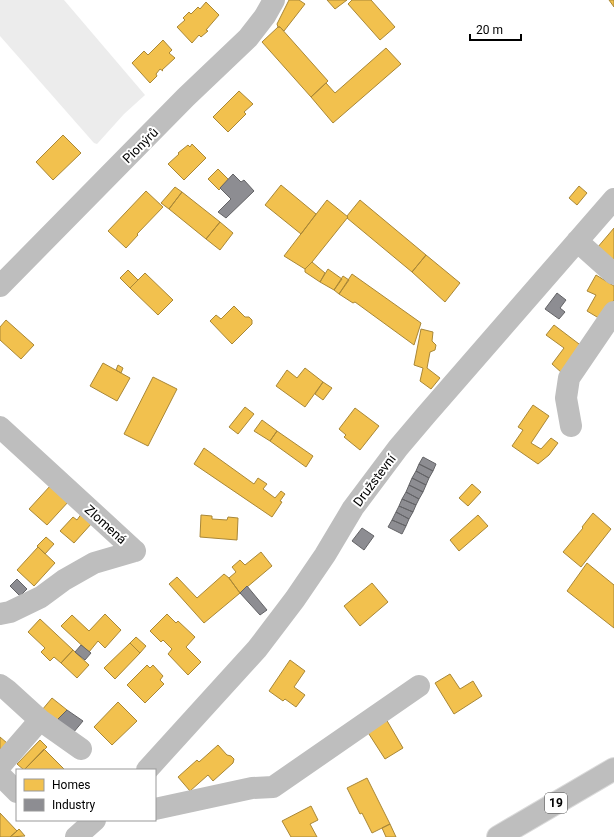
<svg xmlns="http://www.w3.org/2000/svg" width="614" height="837" font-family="Roboto,sans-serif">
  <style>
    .green { fill: #ececec }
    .homes { fill: #f2c14e; stroke: #a98737 }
    .industry { fill: #8d8d92; stroke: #636366 }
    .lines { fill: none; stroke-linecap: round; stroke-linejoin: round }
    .major-casing { stroke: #dbdbdb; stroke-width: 24 }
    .minor { stroke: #bebebe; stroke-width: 22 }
    .major { stroke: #bebebe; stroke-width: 22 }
    .labels { text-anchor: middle; stroke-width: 4; stroke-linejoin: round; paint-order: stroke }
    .shield { fill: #fff; stroke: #4c4c4c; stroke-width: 1 }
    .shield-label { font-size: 12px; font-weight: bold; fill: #000 }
    .street-label { font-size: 13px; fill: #000; stroke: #fff }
  </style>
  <rect width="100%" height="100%" fill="#fff"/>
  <!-- green -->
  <path class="green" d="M0,0H64L145,95L124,114L97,144L94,143L0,36Z"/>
  <!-- homes -->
  <path class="homes" d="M289,0H299L305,4L284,31L280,27H278L277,24Z
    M327,0H347L335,9Z
    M352,0H371L395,27L380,40L348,4Z
    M609,0H614V7Z
    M206,2L219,15L206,30L208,31L201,37L199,35L192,43L177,27L185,20L183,18L189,12L191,14L198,7L200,9Z
    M278,27H280L328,81L311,97L262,42Z
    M163,40L172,50L169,53L175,58L162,70L163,71L160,69L156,74L157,76L150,83L132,63L144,51L148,55Z
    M386,48L401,64L333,123L311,97L326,83L335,93Z
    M239,91L253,104L244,112L246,114L228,132L213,117Z
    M63,135L81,153L53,180L36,162Z
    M192,144L206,158L184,180L168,164L179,154L178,153L188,145L190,147Z
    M218,169L229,180L219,190L208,179Z
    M281,185L316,214L301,234L265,205Z
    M579,186L587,193L577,205L569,198Z
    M175,187L182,192L169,209L161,203Z
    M146,191L163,207L137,234L138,235L126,248L108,231Z
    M182,192L220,222L206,239L169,209Z
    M327,200L348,217L312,262L305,269L284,256Z
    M360,200L426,255L412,272L347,218L348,217L347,216Z
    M220,222L233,233L220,250L206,239Z
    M614,228V263L597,248Z
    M426,255L460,283L445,302L412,272Z
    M312,262L325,273L320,282L305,272V269Z
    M328,269L342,279L334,290L320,282Z
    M128,270L138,280L130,288L120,278Z
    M145,273L173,300L158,315L130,288Z
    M352,274L421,323L414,345L355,302L353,303L339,294Z
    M596,275L614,286V300L602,320L587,311L596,295L587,291Z
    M343,276L349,280L339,294L334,290Z
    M234,306L245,317H249L252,320V324L232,344L210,321L216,315L221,319Z
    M6,320L34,345L21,359L0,340V327Z
    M554,325L583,347L562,373L552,364L564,348L546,335Z
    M421,329L433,332L432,341L436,345L435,350L430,352L427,368L440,378L431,389L420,381L423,368L414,365Z
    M103,363L130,378L117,401L90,386Z
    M118,365L123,368L121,373L116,370Z
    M305,368L323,382L305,407L276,386L287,370L297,378Z
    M153,377L177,389L148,446L124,434Z
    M323,382L332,388L323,400L315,394Z
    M533,405L549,416L531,443L541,449L551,438L558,443L549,455L538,464L512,446L523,430L518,427Z
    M245,407L254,414L238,434L229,427Z
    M355,408L379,426L360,450L344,437L346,435L339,429Z
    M262,420L277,431L270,441L254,431Z
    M277,431L313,456L306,467L270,441Z
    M204,448L254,484L258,478L267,484L263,489L275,498L281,491L285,494L280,501L282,502L272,517L194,464Z
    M472,484L481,492L468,506L459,498Z
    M51,485L69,501L47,525L29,509Z
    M82,513L92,523L74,543L60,531L73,517L77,520Z
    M593,513L611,529L581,567L563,552L583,528L582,527Z
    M201,515L212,516V519L227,520L228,517L238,518L237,540L200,537Z
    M478,515L488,526L459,551L450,540Z
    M46,537L54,544L45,554L37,546Z
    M38,547L55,563L34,586L17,570Z
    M261,552L272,566L240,593L229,578L236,572L232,567L240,560L245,565Z
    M587,563L614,585V628L567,591Z
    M224,574L229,578L240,593L204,623L169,584L177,577L197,598Z
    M372,583L388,602L360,626L344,606Z
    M105,614L121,630L105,648L98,641L89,652L61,626L72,615L89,631Z
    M167,614L176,623L178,621L195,637L186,647L201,662L188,675L168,654L172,649L163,640L161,642L150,631Z
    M40,619L73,650L61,663L54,657L50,661L41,652L45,648L28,632Z
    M136,637L146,646L140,653L130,643Z
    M130,643L140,653L115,679L104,668Z
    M73,650L89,665L77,678L61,663Z
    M290,660L305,671L294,687L305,695L296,707L285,699L283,701L269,691Z
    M147,665L150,668L153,665L163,676L160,680L164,684L145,703L127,685Z
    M450,674L460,689L473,681L482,696L454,714L435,683Z
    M52,698L67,710L57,720L42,710Z
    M118,702L137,721L112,745L94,727Z
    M386,719L403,748L385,759L367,731Z
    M0,737L7,743L0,752Z
    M40,740L47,747L24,770L17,764Z
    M218,745L227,755L231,756L234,759L233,763L213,781L208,775L190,791L178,777L197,760L199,762Z
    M44,749L65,770H24Z
    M367,778L390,824L372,833L362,813L360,814L347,788Z
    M311,806L318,820L310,824L317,837H291L282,821Z
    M0,813L17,831L10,837H0Z
    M390,824L396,837H386L382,828Z
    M19,829L25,836L10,837L17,831Z"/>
  <!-- industry -->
  <path class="industry" d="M233,174L241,182L244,180L254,191L226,218L218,212L231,199L220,188Z
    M557,293L566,300L560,308L565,312L559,319L545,309Z
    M423,457L436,464L433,471L419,464Z
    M419,464L433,471L429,478L416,471Z
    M416,471L429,478L426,485L412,478Z
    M412,478L426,485L423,492L409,485Z
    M409,485L423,492L419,499L406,492Z
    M406,492L419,499L416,505L402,499Z
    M402,499L416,505L413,512L399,506Z
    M399,506L413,512L409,519L396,512Z
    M396,512L409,519L406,526L392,520Z
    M392,520L406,526L402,534L388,527Z
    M362,528L374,536L364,550L352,541Z
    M17,579L27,589L20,596L10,586Z
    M247,586L267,610L260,615L240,593Z
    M81,645L91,653L85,660L75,652Z
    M67,710L83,721L73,733L57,720Z"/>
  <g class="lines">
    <!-- major casing -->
    <g class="major-casing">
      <path id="major" d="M498,837L614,769"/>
    </g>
    <!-- minor -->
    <path class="minor" d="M577,241L614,274
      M0,286L186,97L248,38L265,16L274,0
      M571,426L566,398L569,378L614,312
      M0,427L135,551
      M0,614L10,612L41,597L64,580L94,563L135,551
      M0,685L7,690L40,720L81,749
      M0,766L40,720
      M147,770L257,649L295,599L325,555L353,508L398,448L426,415L614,199
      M0,775L17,792
      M155,809L252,788L273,787L419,686
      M76,837L95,820"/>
    <!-- major -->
    <use href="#major" class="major"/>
  </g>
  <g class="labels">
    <!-- shield labels -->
    <rect class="shield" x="545" y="793" width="22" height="20" rx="3"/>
    <g class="shield-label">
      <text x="556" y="807">19</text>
    </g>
    <!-- street labels -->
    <g class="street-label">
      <text transform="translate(140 145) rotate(-45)" y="5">Pionýrů</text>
      <text transform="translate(374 480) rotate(-53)" y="5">Družstevní</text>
      <text transform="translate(106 524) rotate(42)" y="5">Zlomená</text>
    </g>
  </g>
  <!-- legend -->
  <rect x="16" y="769" width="140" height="52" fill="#ffffff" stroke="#999999"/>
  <rect x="24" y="779" width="20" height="12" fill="#f2c14e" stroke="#999999"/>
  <text x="52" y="789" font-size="12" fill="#000000">Homes</text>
  <rect x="24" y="799" width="20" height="12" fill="#8d8d92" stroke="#999999"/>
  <text x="52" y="809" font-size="12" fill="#000000">Industry</text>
  <!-- scale -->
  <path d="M470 34v6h51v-6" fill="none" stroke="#000000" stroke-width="2"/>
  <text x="476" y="34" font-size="12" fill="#000000" stroke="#ffffff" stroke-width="3" paint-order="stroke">20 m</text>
</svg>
